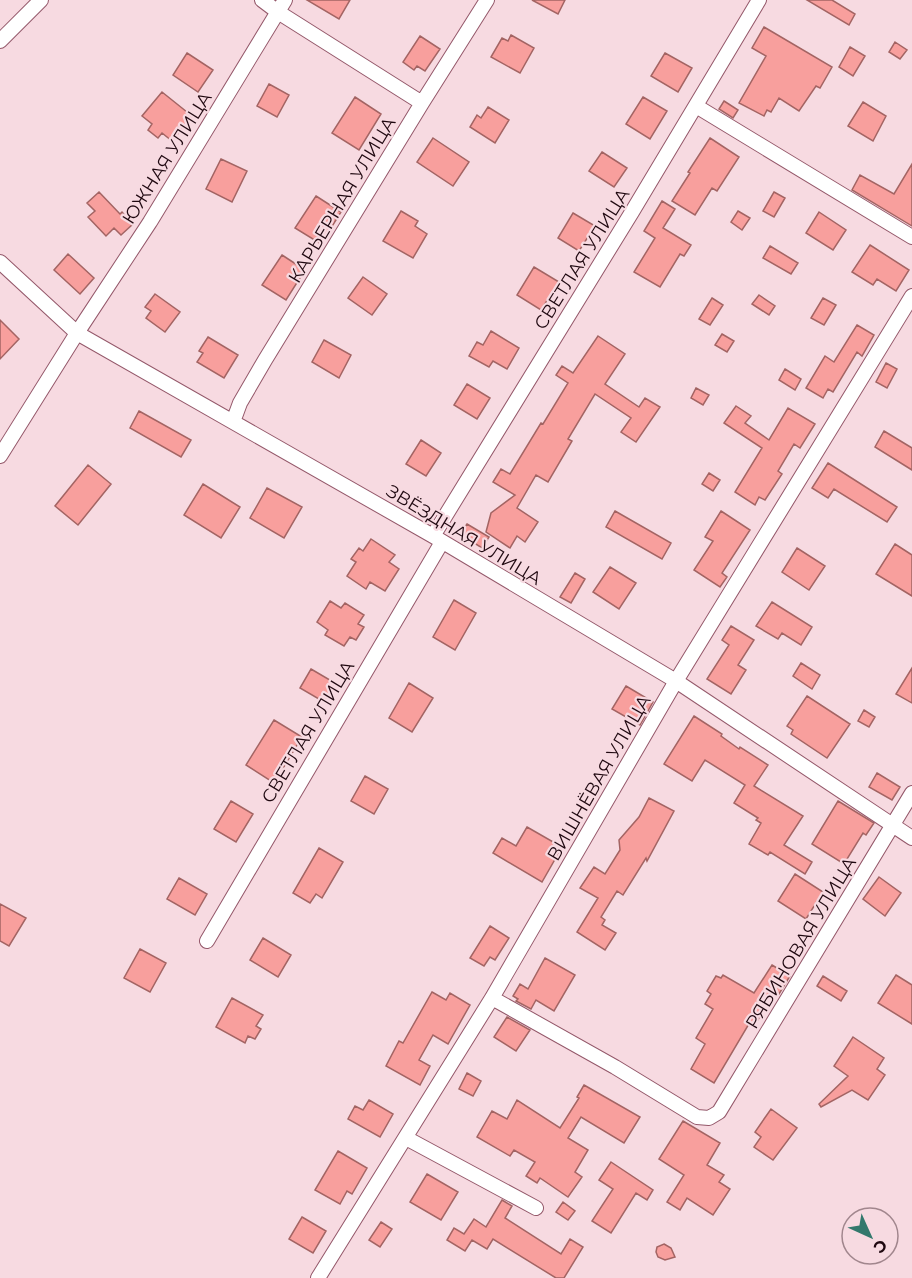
<svg xmlns="http://www.w3.org/2000/svg" width="912" height="1278" font-family="Montserrat,sans-serif">
  <style>
    .building { fill: #f89f9d; stroke: #a36463; stroke-width: 1.5 }
    .lines { fill: none; stroke-linecap: round; stroke-linejoin: round }
    .street-casing { stroke: #94586a; stroke-width: 16 }
    .street { stroke: #fff; stroke-width: 14 }
    .labels { text-anchor: middle; stroke-width: 4.5; stroke-linejoin: round; paint-order: stroke }
    .street-label { font-size: 18px; fill: #1f0810; stroke: #f7dae1 }
  </style>
  <rect width="100%" height="100%" fill="#f7dae1"/>
  <!-- building -->
  <path class="building" d="M307,0H350L339,19Z
    M532,0H565L558,14Z
    M807,0H832L855,14L849,25Z
    M764,27L832,67L820,88L816,86L799,111L779,98L771,112L767,110L764,116L739,103L766,56L752,48Z
    M511,35L534,48L520,73L491,57L502,38L508,41Z
    M420,36L440,49L425,71L417,66L414,70L403,62Z
    M895,42L907,50L900,59L889,52Z
    M850,47L865,56L853,76L839,67Z
    M187,53L213,70L198,92L173,75Z
    M665,53L692,68L678,92L651,76Z
    M269,84L289,95L277,117L257,106Z
    M162,92L192,116L172,141L162,133L158,138L148,130L152,124L142,116Z
    M355,97L381,114L359,150L332,133Z
    M643,97L667,111L650,139L626,124Z
    M724,101L738,110L733,118L719,109Z
    M863,102L886,116L873,141L848,126Z
    M488,107L509,120L495,143L470,127L477,115L481,118Z
    M433,138L469,162L453,186L417,162Z
    M710,138L739,157L717,191L712,188L695,215L672,201L690,173L688,172Z
    M602,152L627,168L614,187L589,171Z
    M221,159L247,171L232,202L206,189Z
    M912,164V226L852,190L860,175L894,194Z
    M99,192L120,214L122,212L133,224L121,235L114,228L106,236L88,217L95,211L87,203Z
    M774,192L785,198L774,217L763,211Z
    M316,196L341,212L321,244L295,228Z
    M662,201L675,209L663,228L691,245L684,256L680,254L660,287L634,272L655,238L644,231Z
    M401,211L418,221L415,226L427,234L413,258L383,241Z
    M738,211L750,218L742,230L731,222Z
    M819,212L846,230L833,250L806,233Z
    M573,213L595,226L579,251L558,238Z
    M870,245L909,270L896,291L877,279L873,285L852,272Z
    M770,246L798,263L791,274L763,258Z
    M68,254L94,278L80,294L54,270Z
    M282,255L305,270L286,300L262,285Z
    M534,267L559,282L541,310L517,295Z
    M363,277L387,294L372,315L348,298Z
    M155,294L180,312L165,332L146,318L151,311L145,307Z
    M759,295L775,306L769,315L752,304Z
    M712,298L723,305L710,325L699,319Z
    M823,298L836,305L824,325L811,318Z
    M0,320L19,339L0,359Z
    M857,325L874,335L862,356L857,352L833,392L828,389L823,398L806,388L825,356L834,362Z
    M491,331L519,348L507,369L493,361L489,367L469,356L477,342L483,345Z
    M722,334L734,341L727,352L715,345Z
    M598,336L625,354L605,384L639,407L645,398L660,407L636,442L621,432L631,418L595,394L568,439L572,441L548,482L536,475L517,508L538,522L525,542L517,536L510,548L486,532L491,513L515,495L493,482L501,469L510,474L541,423L543,424L568,383L556,375L562,366L573,373Z
    M208,337L238,355L224,378L197,362L203,353L199,351Z
    M324,340L351,355L339,378L312,362Z
    M886,363L897,369L887,388L876,382Z
    M785,369L801,379L795,390L779,380Z
    M467,384L490,398L477,419L454,405Z
    M696,388L709,395L703,405L691,398Z
    M736,406L751,416L745,423L769,440L788,408L815,424L800,448L794,444L778,471L782,474L765,500L759,497L755,505L735,492L762,448L724,423Z
    M139,411L191,440L181,457L130,428Z
    M884,431L912,448V470L875,447Z
    M421,440L441,453L426,476L406,464Z
    M828,463L897,507L887,522L834,489L828,498L812,488Z
    M88,465L111,484L78,525L55,506Z
    M709,473L720,480L713,491L702,484Z
    M203,484L240,507L221,538L184,515Z
    M267,488L302,507L284,538L250,518Z
    M615,511L671,543L662,559L606,527Z
    M721,511L750,530L722,573L727,577L720,587L694,570L713,541L705,537Z
    M467,524L489,537L482,548L460,534Z
    M371,539L395,555L389,562L399,569L385,591L370,582L366,589L347,576L356,562L351,559L359,548L363,551Z
    M895,544L912,555V596L876,574Z
    M797,548L825,566L809,590L782,572Z
    M610,567L636,583L619,609L593,592Z
    M575,573L585,579L571,603L560,597Z
    M454,600L476,613L455,650L433,637Z
    M330,601L341,608L345,603L364,615L358,624L364,627L356,640L350,637L344,646L325,635L328,630L317,622Z
    M772,602L812,627L801,645L782,633L778,639L756,626Z
    M731,626L754,640L738,665L746,670L731,694L707,679L729,645L722,640Z
    M801,663L820,675L812,689L793,676Z
    M912,668V703L896,694Z
    M311,669L335,683L324,702L300,688Z
    M409,683L433,698L412,732L389,718Z
    M626,686L653,702L640,725L612,709Z
    M807,696L850,724L827,758L791,734L793,730L787,726Z
    M864,710L875,717L869,727L858,721Z
    M694,716L722,734L721,736L739,749L740,747L768,765L754,786L803,816L784,845L812,862L805,874L770,852L768,855L749,844L761,823L756,820L758,818L734,803L745,785L705,760L692,781L664,764Z
    M274,720L302,737L274,783L246,765Z
    M877,773L900,787L892,800L869,787Z
    M365,776L388,789L374,814L351,801Z
    M649,798L674,811L647,861L646,858L623,895L617,891L601,917L605,920L602,925L616,933L605,950L577,932L598,898L580,888L594,867L605,874L620,850L619,840L639,817Z
    M231,801L253,814L236,842L214,829Z
    M838,801L874,823L866,835L863,833L844,864L812,844Z
    M527,827L562,847L542,882L493,853L502,838L516,846Z
    M319,848L343,862L322,898L316,894L310,903L293,893Z
    M795,874L823,892L806,919L778,901Z
    M879,877L901,893L885,916L863,899Z
    M179,878L207,894L195,915L167,899Z
    M0,904L26,918L9,946L0,941Z
    M490,926L509,938L495,960L490,957L484,966L470,958Z
    M263,938L291,955L278,977L250,960Z
    M140,949L166,963L150,992L124,978Z
    M545,958L575,975L554,1011L536,1000L531,1009L516,1001L518,999L513,996L520,984L528,989Z
    M772,965L790,976L779,994L772,990L759,1012L762,1013L755,1025L750,1022L714,1083L691,1069L705,1044L696,1038L713,1009L705,1004L711,994L707,991L716,976L721,978L723,975L754,993Z
    M896,975L912,985V1024L878,1003Z
    M823,976L847,991L841,1001L817,986Z
    M432,992L446,1000L450,993L470,1005L448,1044L433,1035L419,1060L430,1066L420,1085L386,1066L399,1041L403,1043Z
    M232,998L263,1015L256,1026L261,1029L255,1039L248,1036L245,1043L216,1027Z
    M507,1017L530,1030L516,1051L494,1037Z
    M853,1037L884,1058L877,1069L885,1075L868,1100L852,1090L821,1107L819,1104L848,1076L834,1066Z
    M467,1073L481,1081L473,1096L459,1089Z
    M584,1085L640,1117L624,1143L581,1117L568,1138L588,1150L575,1172L582,1177L568,1197L540,1178L537,1183L526,1176L535,1162L514,1150L510,1156L477,1137L492,1111L507,1119L517,1100L560,1128L579,1098L577,1097Z
    M369,1100L393,1114L380,1137L348,1119L355,1106L363,1110Z
    M771,1109L797,1128L773,1160L754,1147L761,1137L755,1132Z
    M683,1121L720,1143L707,1165L724,1175L719,1182L730,1189L713,1215L687,1198L680,1210L667,1202L684,1175L659,1159Z
    M338,1151L367,1168L352,1194L347,1191L340,1204L315,1190Z
    M611,1162L653,1190L647,1200L636,1193L611,1233L592,1221L613,1189L599,1180Z
    M427,1174L458,1192L441,1220L410,1202Z
    M502,1200L512,1206L505,1218L561,1254L570,1239L583,1247L564,1278H556L493,1239L487,1249L472,1240L465,1251L447,1240L454,1228L464,1234L474,1219L486,1227Z
    M563,1202L575,1211L568,1220L556,1212Z
    M302,1217L326,1231L313,1253L289,1239Z
    M381,1222L392,1229L380,1247L369,1240Z
    M664,1244L671,1248L675,1257L665,1260L658,1257L656,1252L657,1247Z"/>
  <g class="lines">
    <!-- street casing -->
    <g class="street-casing">
      <path id="street" d="M262,0L278,12L422,103
        M0,41L41,0
        M696,106L912,237
        M0,262L77,333L433,536L676,681L912,838
        M233,422L240,403L265,360L422,103L487,0
        M0,456L77,333L150,222L285,0
        M433,536L632,212L759,0
        M207,941L442,542
        M492,998L615,1067L697,1117L709,1118L719,1112L912,793
        M406,1138L536,1208
        M318,1278L492,998L676,681L912,296"/>
    </g>
    <!-- street -->
    <use href="#street" class="street"/>
  </g>
  <g class="labels">
    <!-- street labels -->
    <g class="street-label">
      <text transform="translate(167 158) rotate(-58)" y="6">ЮЖНАЯ УЛИЦА</text>
      <text transform="translate(342 200) rotate(-59)" y="6">КАРЬЕРНАЯ УЛИЦА</text>
      <text transform="translate(582 259) rotate(-58)" y="6">СВЕТЛАЯ УЛИЦА</text>
      <text transform="translate(464 535) rotate(31)" y="6">ЗВЁЗДНАЯ УЛИЦА</text>
      <text transform="translate(308 732) rotate(-59)" y="6">СВЕТЛАЯ УЛИЦА</text>
      <text transform="translate(599 778) rotate(-60)" y="6">ВИШНЁВАЯ УЛИЦА</text>
      <text transform="translate(801 943) rotate(-59)" y="6">РЯБИНОВАЯ УЛИЦА</text>
    </g>
  </g>
  <!-- north arrow -->
  <g transform="translate(870 1236) rotate(135)"><circle r="28" fill="#f7dae1" stroke="#a1868d" stroke-width="1.5"/>
  <path d="M0-4.5L10 22L0 15L-10 22Z" fill="#33786c"/>
  <text y="-9" font-size="16" font-weight="bold" text-anchor="middle" fill="#1f0810">С</text>
  </g>
</svg>
